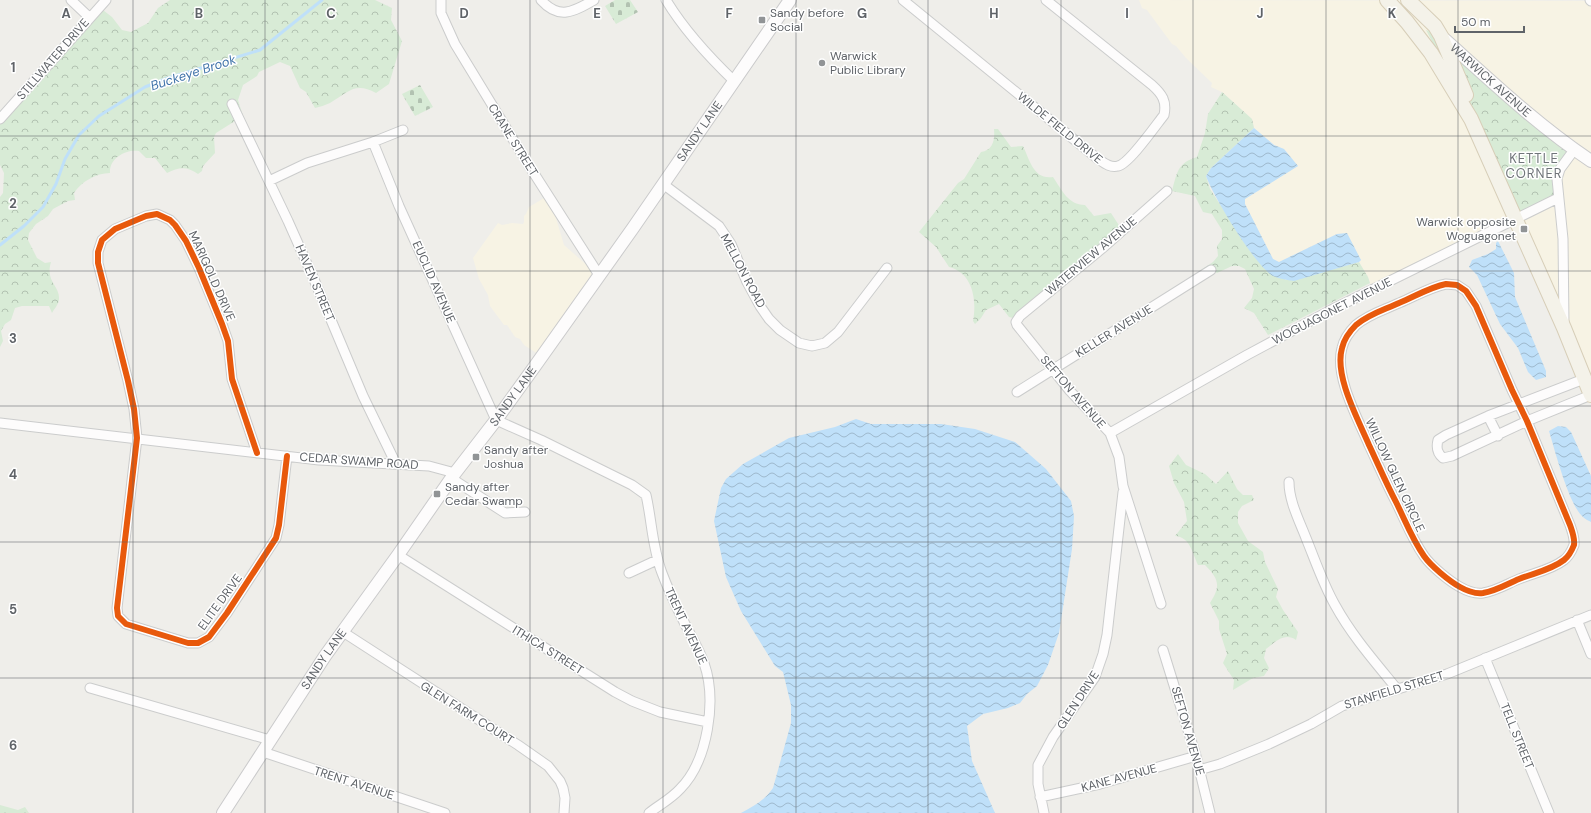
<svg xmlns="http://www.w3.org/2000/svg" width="1591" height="813" font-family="'DM Sans',sans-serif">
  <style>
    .commercial { fill: #f7f3e4; fill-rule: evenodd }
    .forest { fill: url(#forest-crowns) }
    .cemetery { fill: url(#cemetery-stones) }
    .water { fill: url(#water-waves) }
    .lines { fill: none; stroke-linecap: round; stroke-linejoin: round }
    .stream { stroke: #bfe0f9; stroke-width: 3 }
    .minor-casing { stroke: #cbcccc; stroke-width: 11 }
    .secondary-casing { stroke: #cacacb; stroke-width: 14 }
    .primary-casing { stroke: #d7ceb8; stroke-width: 16 }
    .minor { stroke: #fdfcfc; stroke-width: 9 }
    .secondary { stroke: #fdfcfc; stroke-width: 12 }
    .primary { stroke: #f4f2e9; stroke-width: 14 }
    .cycleway-casing { stroke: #fff; stroke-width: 8 }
    .cycleway { stroke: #e8590c; stroke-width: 6 }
    .grid { fill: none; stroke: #5f6368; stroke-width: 1; stroke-opacity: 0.55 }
    .poi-dot { fill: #919496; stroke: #fff; stroke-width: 1.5 }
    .labels { text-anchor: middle; stroke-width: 3; stroke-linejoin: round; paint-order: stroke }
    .poi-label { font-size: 12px; fill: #5f6368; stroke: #fff; text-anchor: start }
    .street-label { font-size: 12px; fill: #5f6368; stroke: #fff }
    .water-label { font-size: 13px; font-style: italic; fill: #4174aa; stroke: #fff }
    .neighbourhood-label { font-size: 13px; letter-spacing: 1px; fill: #70757a; stroke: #fff }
    .grid-label { font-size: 13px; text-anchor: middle; font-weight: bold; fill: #5f6368; stroke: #fff; stroke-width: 3; stroke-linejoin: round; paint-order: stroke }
  </style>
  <defs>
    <pattern id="forest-crowns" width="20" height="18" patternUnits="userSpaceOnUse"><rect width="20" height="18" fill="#d8ebd6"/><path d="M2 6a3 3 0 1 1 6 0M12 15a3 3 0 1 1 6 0" fill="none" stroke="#b2c2b1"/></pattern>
    <pattern id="cemetery-stones" width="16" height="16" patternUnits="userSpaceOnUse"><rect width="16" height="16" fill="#d8ebd6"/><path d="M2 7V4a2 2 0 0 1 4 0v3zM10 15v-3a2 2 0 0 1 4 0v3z" fill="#b2c2b1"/></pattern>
    <pattern id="water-waves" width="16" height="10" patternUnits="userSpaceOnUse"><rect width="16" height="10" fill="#bfe0f9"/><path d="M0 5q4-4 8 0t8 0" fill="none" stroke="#9eb9cd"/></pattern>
  </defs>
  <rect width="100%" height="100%" fill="#efeeea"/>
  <!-- commercial -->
  <path class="commercial" d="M1139,0L1591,1V395L1518,223L1372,289L1368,277L1359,262L1361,260L1337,234L1279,262L1273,259L1245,204V199L1298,166L1284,149L1274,145L1254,128L1252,119L1222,92L1211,87L1212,83L1186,58L1176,46L1172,44L1147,10L1142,8ZM1427,30L1568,149L1559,166L1467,108Z
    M549,195L564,245L598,275L541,356L524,345L520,339L515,337L507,325H504L490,306L488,295L479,279L473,258L498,223L502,225L512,223L523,224L524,222V216L526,214L529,207Z"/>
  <!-- forest -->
  <path class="forest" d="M170,0H375L392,8L391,20L402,41L389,84L376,93C355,81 347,93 330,103C325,105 320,107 315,108L306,92L300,88L290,66L280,62L259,72L257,76L243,85L238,100L243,116L216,133L214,137L215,153L203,166L202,171L198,174C187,166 179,167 167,173L155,158H146L139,151C126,149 109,158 110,173C96,173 81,182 74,193L75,200L68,201L53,209L48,216L36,224L29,233L28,240L37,258L45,263L51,262C45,282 60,286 59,299C59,304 54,309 52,313L49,306H22L15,308L11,320L5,324L1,331L3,341L0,347V197L3,193L4,173L0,165V119L99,7L112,17L122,30L131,32L148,23L158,8Z
    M1426,30L1431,32L1568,149L1559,166L1558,194L1516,219L1467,108Z
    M1222,92L1252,119L1254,128L1211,168L1206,176L1210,189L1251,252L1286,280H1294L1359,262L1368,277L1370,283L1268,335L1254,313L1244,308L1252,298L1254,289L1245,269L1239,266H1232L1217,273L1211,270L1198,280L1201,270L1213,262L1218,256L1217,246L1222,239V230L1212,214L1203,212L1195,196L1172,191C1177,173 1177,163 1197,157L1205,133L1208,114Z
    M994,129H998L1011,147L1023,146C1030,161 1034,180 1053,177C1062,190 1068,205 1085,205L1094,216L1111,213L1122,230L1017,319L1009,317L999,304L986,310L981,318L975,324L973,321C977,300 973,273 949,267L936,247L919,232L958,183L964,179L981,152C993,150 995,140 994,129Z
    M1178,454L1186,465L1205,474L1216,484L1228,471L1237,489L1243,495H1252L1254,500L1242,506L1238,512V523L1248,541L1263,552L1265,562L1278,589L1276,597L1283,610L1298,632L1296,640C1285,632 1275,642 1266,649L1264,658L1269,668L1264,676L1253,678L1233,690L1234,680L1223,663L1227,654L1219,629V621L1210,603C1221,586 1219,579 1205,565H1198C1192,552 1190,537 1175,536L1187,521L1184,502L1174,483L1169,466Z
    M0,805L18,810L25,807L29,813H0Z"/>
  <!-- cemetery -->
  <path class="cemetery" d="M615,0H630L638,12L616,24L605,6Z
    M420,85L433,107L415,116L402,94Z"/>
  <!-- water -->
  <path class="water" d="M1254,128L1274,145L1284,149L1298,166L1245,199V204L1273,259L1279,262L1337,234L1347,233L1361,260L1359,262L1294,281C1287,280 1280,279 1273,276C1255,266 1213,196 1206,176L1211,168Z
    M1498,241L1514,273L1515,297L1546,371V377L1536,380L1528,372L1518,348L1500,324L1477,275L1469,267L1472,260L1488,254L1496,249V243Z
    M856,419L871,424H941L975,429L1015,442L1046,469L1071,501L1074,516L1072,549L1059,633L1048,665L1037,686L1027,694L1020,703L1008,708L983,714L967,726L972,761L995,813H741C754,806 764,801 773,788L791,723V705L783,672L775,666L741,611L726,577L714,521L721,488L726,479L743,464L789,438L835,427Z
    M1558,426L1566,427L1571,432L1591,476V522C1589,521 1585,519 1583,517C1569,505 1555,451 1549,431Z"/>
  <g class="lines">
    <!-- stream -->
    <path class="stream" d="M0,245L24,226L43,207L56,184L65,159L79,135L99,116L145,87L168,78L260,50L322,0"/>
    <!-- minor casing -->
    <g class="minor-casing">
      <path id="minor" d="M71,0L90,18
        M441,0V13L455,44L528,164L599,275
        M541,0C559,20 573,12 594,0
        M666,0C684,30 709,57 734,81
        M903,0L1098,159C1104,163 1110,168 1118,166C1129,164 1156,125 1164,115C1167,101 1162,94 1152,85L1046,0
        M1590,0L1591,1
        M232,104L288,221L313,277L363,396L396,464
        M0,119L106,0
        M373,142L399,206L496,420L541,440L632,485L646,495C652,521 652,547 662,573C668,589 676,606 684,622C691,636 699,649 704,663C717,700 708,761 680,789C671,799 659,805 649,813
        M269,181L307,163L373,142L403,130
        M663,184L719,226L731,244L747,282L760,306L769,319L780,330L799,343L812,346L825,343L838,332L887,268
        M1446,284L1457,285L1466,291L1476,306L1512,390L1527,421L1570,525C1572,531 1575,538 1574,545C1572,550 1568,557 1564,560C1551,570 1534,573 1519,579C1507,584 1496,591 1483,593C1475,594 1467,591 1460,587C1449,581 1431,566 1424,556C1412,539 1405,520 1396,502C1386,483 1378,464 1369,445C1358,419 1334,376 1342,348C1344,339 1350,331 1356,325C1369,314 1384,310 1399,303C1414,297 1430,287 1446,284Z
        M1564,323L1563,239L1557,179L1560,169L1574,150
        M1584,379L1488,416L1446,435L1438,440C1436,448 1437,453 1443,458L1452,456L1527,421L1591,395
        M1017,392L1211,270
        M1488,416L1498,436
        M0,423L319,460L429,466L455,473
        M1110,433L1247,355L1331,310L1558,198
        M257,453L232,379L228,341L222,324L199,268L186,241L175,225L170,220L157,214L146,216L115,229L102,240L98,252V263L128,381L134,409L137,438L117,608L118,616L126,624L188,643H198L209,637L227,613L276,538L279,525L287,456
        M451,478L505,513L525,512
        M1289,482C1289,501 1299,520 1306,538C1315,560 1323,584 1335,605C1352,636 1375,662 1397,689
        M398,555L615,692L632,701L660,712L708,722
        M629,573L657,560
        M1161,604L1123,486L1119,457L1110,433L1070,391L1017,325L1016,322L1020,316L1105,246L1167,191
        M1577,620L1591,654
        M343,632L518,745L548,766L560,781L563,788L565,798L564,813
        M1163,650L1196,756L1210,813
        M1485,658L1549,813
        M90,688L270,740
        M263,752L445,813
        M1199,770L1220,764L1269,744L1311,724L1342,706L1447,674L1591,615
        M1040,797L1100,784L1196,756
        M1044,813L1038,784V765L1053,737L1095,677L1103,654L1107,635L1123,492"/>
    </g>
    <!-- secondary casing -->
    <g class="secondary-casing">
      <g id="secondary">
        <path id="s1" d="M1442,37C1490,80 1537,125 1591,161"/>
        <path id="s2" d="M223,813L325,656L398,555L455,473L496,420L535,366L633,228L790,0"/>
      </g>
    </g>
    <!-- primary casing -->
    <g class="primary-casing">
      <path id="primary" d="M1387,0L1407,22L1431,53L1471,119L1564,328L1591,395
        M1408,0L1435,26L1441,36L1466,95"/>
    </g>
    <!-- minor -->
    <use href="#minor" class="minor"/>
    <!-- secondary -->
    <use href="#secondary" class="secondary"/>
    <!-- primary -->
    <use href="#primary" class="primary"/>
    <!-- cycleway casing -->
    <g class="cycleway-casing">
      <path id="cycleway" d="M1446,284L1457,285L1466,291L1476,306L1512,390L1527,421L1570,525C1572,531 1575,538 1574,545C1572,550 1568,557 1564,560C1551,570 1534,573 1519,579C1507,584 1496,591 1483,593C1475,594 1467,591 1460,587C1449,581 1431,566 1424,556C1412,539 1405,520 1396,502C1386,483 1378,464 1369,445C1358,419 1334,376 1342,348C1344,339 1350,331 1356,325C1369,314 1384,310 1399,303C1414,297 1430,287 1446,284Z
        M257,453L232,379L228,341L222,324L199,268L186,241L175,225L170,220L157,214L146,216L115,229L102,240L98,252V263L128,381L134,409L137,438L117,608L118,616L126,624L188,643H198L209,637L227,613L276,538L279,525L287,456"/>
    </g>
    <!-- cycleway -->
    <use href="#cycleway" class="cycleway"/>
  </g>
  <!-- grid -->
  <path class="grid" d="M133,0V813M265,0V813M398,0V813M530,0V813M663,0V813M796,0V813M928,0V813M1061,0V813M1193,0V813M1326,0V813M1458,0V813M0,136H1591M0,271H1591M0,406H1591M0,542H1591M0,678H1591"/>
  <!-- markers -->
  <g class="poi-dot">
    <rect x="758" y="16" width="8" height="8" rx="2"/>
    <circle cx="822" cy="63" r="4"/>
    <rect x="1520" y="225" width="8" height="8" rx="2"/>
    <rect x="472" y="453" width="8" height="8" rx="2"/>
    <rect x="433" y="490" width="8" height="8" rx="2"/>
  </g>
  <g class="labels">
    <!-- poi labels -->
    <g class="poi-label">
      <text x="770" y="17">Sandy before<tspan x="770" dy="14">Social</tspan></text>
      <text x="830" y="60">Warwick<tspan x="830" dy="14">Public Library</tspan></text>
      <text x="1516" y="226" text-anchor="end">Warwick opposite<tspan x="1516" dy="14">Woguagonet</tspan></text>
      <text x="484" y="454">Sandy after<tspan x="484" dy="14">Joshua</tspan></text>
      <text x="445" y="491">Sandy after<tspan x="445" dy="14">Cedar Swamp</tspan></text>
    </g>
    <!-- street labels -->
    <g class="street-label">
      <text transform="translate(53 59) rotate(-49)" y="4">STILLWATER DRIVE</text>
      <text dy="4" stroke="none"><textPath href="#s1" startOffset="65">WARWICK AVENUE</textPath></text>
      <text transform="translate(1060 128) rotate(39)" y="4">WILDE FIELD DRIVE</text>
      <text dy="4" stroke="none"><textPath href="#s2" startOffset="832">SANDY LANE</textPath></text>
      <text transform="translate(513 140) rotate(58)" y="4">CRANE STREET</text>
      <text transform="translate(1091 256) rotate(-40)" y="4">WATERVIEW AVENUE</text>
      <text transform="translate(743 271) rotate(62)" y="4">MELLON ROAD</text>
      <text transform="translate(212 276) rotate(66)" y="4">MARIGOLD DRIVE</text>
      <text transform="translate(434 282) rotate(66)" y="4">EUCLID AVENUE</text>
      <text transform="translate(315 283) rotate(67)" y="4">HAVEN STREET</text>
      <text transform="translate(1332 311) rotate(-27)" y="4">WOGUAGONET AVENUE</text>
      <text transform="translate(1114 331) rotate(-32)" y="4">KELLER AVENUE</text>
      <text transform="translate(1073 392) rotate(49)" y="4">SEFTON AVENUE</text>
      <text dy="4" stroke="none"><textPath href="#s2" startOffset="508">SANDY LANE</textPath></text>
      <text transform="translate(359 461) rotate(4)" y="4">CEDAR SWAMP ROAD</text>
      <text transform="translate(1395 475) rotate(65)" y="4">WILLOW GLEN CIRCLE</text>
      <text transform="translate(220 602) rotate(-54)" y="4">ELITE DRIVE</text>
      <text transform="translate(686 626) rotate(65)" y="4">TRENT AVENUE</text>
      <text transform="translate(548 650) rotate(32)" y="4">ITHICA STREET</text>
      <text dy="4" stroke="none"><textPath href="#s2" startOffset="184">SANDY LANE</textPath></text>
      <text transform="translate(1394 690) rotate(-17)" y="4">STANFIELD STREET</text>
      <text transform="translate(1078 700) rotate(-57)" y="4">GLEN DRIVE</text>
      <text transform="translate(467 713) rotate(32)" y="4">GLEN FARM COURT</text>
      <text transform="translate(1188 731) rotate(74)" y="4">SEFTON AVENUE</text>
      <text transform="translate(1517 736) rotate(68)" y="4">TELL STREET</text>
      <text transform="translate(1119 778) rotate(-15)" y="4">KANE AVENUE</text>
      <text transform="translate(354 783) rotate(18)" y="4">TRENT AVENUE</text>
    </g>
    <!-- water labels -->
    <g class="water-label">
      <text transform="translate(193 72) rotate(-18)" y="5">Buckeye Brook</text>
    </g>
    <!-- neighbourhood labels -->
    <g class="neighbourhood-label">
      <text x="1534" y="163">KETTLE<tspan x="1534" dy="15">CORNER</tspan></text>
    </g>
  </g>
  <g class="grid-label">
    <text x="66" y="18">A</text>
    <text x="199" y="18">B</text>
    <text x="331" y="18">C</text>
    <text x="464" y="18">D</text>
    <text x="597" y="18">E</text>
    <text x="729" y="18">F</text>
    <text x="862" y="18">G</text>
    <text x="994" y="18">H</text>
    <text x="1127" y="18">I</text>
    <text x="1260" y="18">J</text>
    <text x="1392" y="18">K</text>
    <text x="13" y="72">1</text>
    <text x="13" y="208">2</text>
    <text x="13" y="343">3</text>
    <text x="13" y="479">4</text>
    <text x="13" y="614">5</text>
    <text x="13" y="750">6</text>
  </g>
  <!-- scale -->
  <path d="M1455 26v6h69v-6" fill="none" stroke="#5f6368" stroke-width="2"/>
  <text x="1461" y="26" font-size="12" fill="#5f6368" stroke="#ffffff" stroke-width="3" paint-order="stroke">50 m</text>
</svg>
